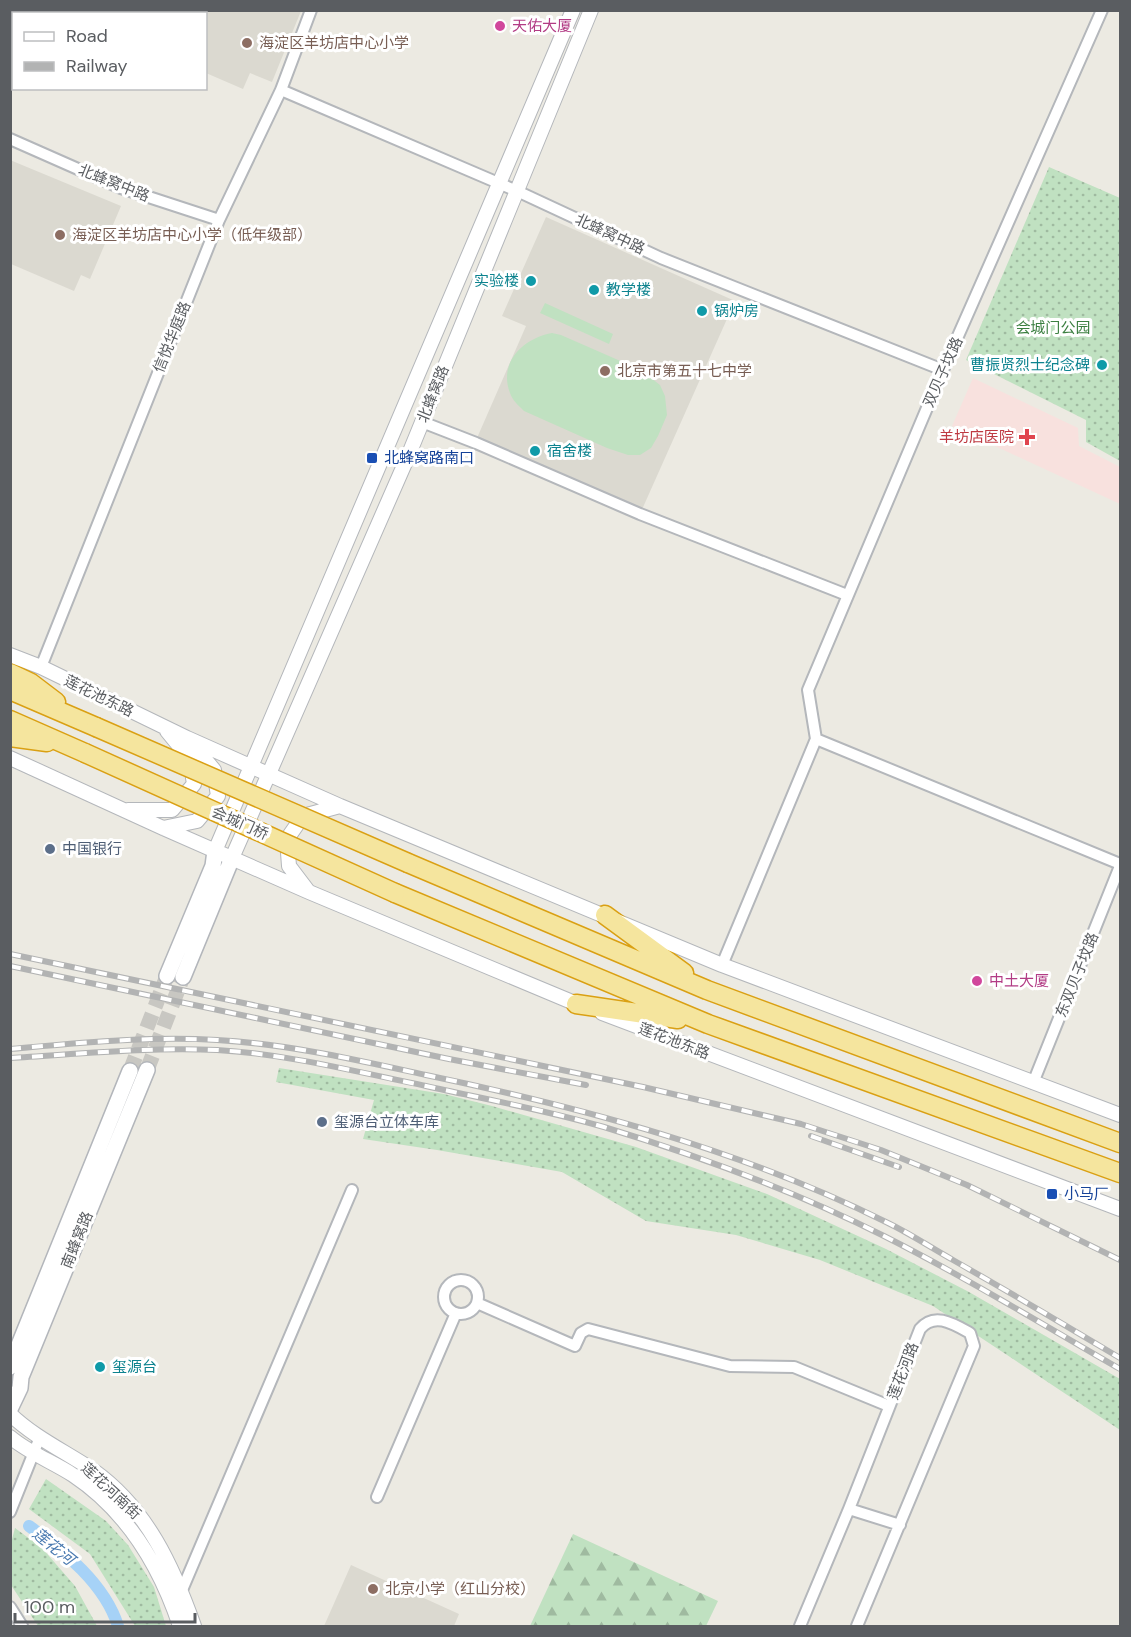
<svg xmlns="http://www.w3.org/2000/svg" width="1131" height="1637" font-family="'DM Sans','Noto Sans SC',sans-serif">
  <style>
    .education { fill: #dbd9d0 }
    .medical { fill: #f8e1de }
    .grass { fill: url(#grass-dots) }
    .forest { fill: url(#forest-firs) }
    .garden { fill: #c0e1c1 }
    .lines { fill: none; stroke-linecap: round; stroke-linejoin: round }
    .canal { stroke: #a6d2f7; stroke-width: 12 }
    .secondary-tunnel { stroke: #c8c7c2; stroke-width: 15; stroke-dasharray: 15 8; stroke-linecap: butt }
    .minor-casing { stroke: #b4b7bb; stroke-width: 14 }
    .tertiary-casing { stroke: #b4b7bb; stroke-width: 16 }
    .secondary-casing { stroke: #b3b6bb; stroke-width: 18 }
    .trunk-casing { stroke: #daa013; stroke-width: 21 }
    .minor { stroke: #fff; stroke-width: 10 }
    .tertiary { stroke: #fff; stroke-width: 14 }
    .secondary { stroke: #fff; stroke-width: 15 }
    .trunk { stroke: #f5e59e; stroke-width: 18 }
    .rail-casing { stroke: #b2b3b3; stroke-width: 6 }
    .rail { stroke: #fff; stroke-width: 4; stroke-dasharray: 11; stroke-linecap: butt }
    .trunk-bridge-casing { stroke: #daa013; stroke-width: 21; stroke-linecap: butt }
    .trunk-bridge { stroke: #f5e59e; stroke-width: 18 }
    .hotel-dot { fill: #d1479c; stroke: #fff; stroke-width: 2 }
    .education-dot { fill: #8d6e63; stroke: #fff; stroke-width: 2 }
    .culture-dot { fill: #0f9aa8; stroke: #fff; stroke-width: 2 }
    .health-dot { fill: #e0444e; stroke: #fff; stroke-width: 2 }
    .transit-dot { fill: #1a4fb4; stroke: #fff; stroke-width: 2 }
    .service-dot { fill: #5c6f8a; stroke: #fff; stroke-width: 2 }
    .labels { text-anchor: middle; stroke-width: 6; stroke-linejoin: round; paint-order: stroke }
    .hotel-label { font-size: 15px; fill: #b23c85; stroke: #fff; text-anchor: start }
    .education-label { font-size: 15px; fill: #785e54; stroke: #fff; text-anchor: start }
    .street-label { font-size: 15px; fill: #5a5d61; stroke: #fff }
    .culture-label { font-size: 15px; fill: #0d838f; stroke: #fff; text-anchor: start }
    .park-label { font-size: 15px; fill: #3b7f40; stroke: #fff }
    .health-label { font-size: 15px; fill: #be3a42; stroke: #fff; text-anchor: end }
    .transit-label { font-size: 15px; fill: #164399; stroke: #fff; text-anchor: start }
    .service-label { font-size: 15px; fill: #4e5e75; stroke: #fff; text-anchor: start }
    .water-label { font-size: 16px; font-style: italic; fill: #4979b0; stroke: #fff }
  </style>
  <defs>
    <pattern id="grass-dots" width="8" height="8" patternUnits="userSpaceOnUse" patternTransform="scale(1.5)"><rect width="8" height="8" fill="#c0e1c1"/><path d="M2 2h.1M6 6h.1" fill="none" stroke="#9fbaa0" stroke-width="1.8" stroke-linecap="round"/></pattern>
    <pattern id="forest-firs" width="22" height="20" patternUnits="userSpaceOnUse" patternTransform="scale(1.5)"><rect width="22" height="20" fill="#c0e1c1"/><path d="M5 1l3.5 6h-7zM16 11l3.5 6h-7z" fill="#9fbaa0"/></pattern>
  </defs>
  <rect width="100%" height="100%" fill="#eceae2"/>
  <!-- education -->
  <path class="education" d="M56,11H301L272,82L250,73L243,89L206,73V14H63Z
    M10,160L121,206L90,279L81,275L74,291L11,264Z
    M546,217L735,301L640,514L477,438L526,326L502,316Z
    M351,1565L459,1614L454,1626H324Z"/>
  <!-- medical -->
  <path class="medical" d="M973,378L1078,428L1079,446L1120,467V504L952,426Z"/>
  <!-- grass -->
  <path class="grass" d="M1049,167L1120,198V461L1086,442V420L966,360Z
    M279,1068L444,1094L492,1106L636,1147L767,1194L886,1249L969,1292L1120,1379V1430L933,1306L820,1260L736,1235L646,1221L562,1172L437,1150L363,1139L374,1100L276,1082Z
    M46,1479L106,1521L128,1545L154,1587L166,1626H135L90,1554L29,1509Z
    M15,1528L42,1548L75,1586L97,1626H38L11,1585V1543Z"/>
  <!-- forest -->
  <path class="forest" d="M573,1534L718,1601L706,1626H530Z"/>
  <!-- garden -->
  <path class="garden" d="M545,303L613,334L609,344L540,313Z
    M552,333L561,335L641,370L660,385L665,396L667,415L658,436L651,448L640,455H628L607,448L524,411C519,406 512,400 510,393C498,362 524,338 552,333Z"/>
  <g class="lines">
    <!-- canal -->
    <path class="canal" d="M29,1526C64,1551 105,1584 118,1626"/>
    <!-- secondary-tunnel -->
    <path class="secondary-tunnel" d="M147,1070L183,977
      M130,1071L167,976"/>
    <!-- minor casing -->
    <g class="minor-casing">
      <path id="minor" d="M27,14L28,10
        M10,51L14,44
        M281,90L517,191L661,258L943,370
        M10,139L121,188L219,220
        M422,422L476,443L640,514L847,595
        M41,667L219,220L281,90L311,10
        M816,739L808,690L943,370L1102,10
        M722,965L816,739L1120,864
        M1033,1083L1120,866
        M444 1297a17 17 0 1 1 34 0a17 17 0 1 1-34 0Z
        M477,1303L575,1346L581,1333L588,1329L730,1366L794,1367L889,1406
        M377,1497L456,1313
        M849,1509L900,1525
        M10,1512L40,1437
        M182,1590L352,1190
        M10,1607L22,1626
        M800,1626L849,1509L920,1329C934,1312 952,1323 970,1333L974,1346L857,1626"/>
    </g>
    <!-- tertiary casing -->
    <g class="tertiary-casing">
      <path id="tertiary" d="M10,655L41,667L187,738L340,806L722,965L1120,1115
        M10,758L163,828L309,892L584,1007
        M128,810H172L194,784L190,759L167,731
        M163,828L197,821L218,796L214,770L190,741
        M215,851L573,10
        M232,858L409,454L591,10
        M308,891L289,866L287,839L303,816L340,806
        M602,1013L1120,1209
        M10,1414C35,1438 66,1452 94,1471C147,1509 173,1567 194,1626
        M10,1437C29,1453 53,1462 73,1475C127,1511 160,1566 180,1626"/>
    </g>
    <!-- secondary casing -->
    <g class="secondary-casing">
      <path id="secondary" d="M167,976L213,866L215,851
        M183,977L232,858
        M10,1367L130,1071
        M10,1409L20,1388L21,1377L147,1070"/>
    </g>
    <!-- trunk casing -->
    <g class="trunk-casing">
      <path id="trunk" d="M10,673L31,683L56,702
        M10,690L96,727
        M10,720L85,753
        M10,737L47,742
        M408,863L707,990L1120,1143
        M395,893L708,1024L1120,1173
        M605,915L684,973
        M576,1004L678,1019"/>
    </g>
    <!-- minor -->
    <use href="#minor" class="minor"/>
    <!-- tertiary -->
    <use href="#tertiary" class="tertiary"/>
    <!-- secondary -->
    <use href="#secondary" class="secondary"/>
    <!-- trunk -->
    <use href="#trunk" class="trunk"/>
    <!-- rail casing -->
    <g class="rail-casing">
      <path id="rail" d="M10,954L643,1087L801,1124L881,1150L967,1185L1120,1260
        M10,966L449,1059L586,1085
        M10,1049C79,1043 148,1036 217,1040C288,1044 357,1060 426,1075C584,1108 741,1150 886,1222C909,1233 930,1247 953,1260C1009,1292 1065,1325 1120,1358
        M10,1058C79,1054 148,1047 217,1050C287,1054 357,1072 426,1086C485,1099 545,1110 604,1127C699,1156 795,1191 884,1236C965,1277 1042,1324 1120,1369
        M811,1136L899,1167"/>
    </g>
    <!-- rail -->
    <use href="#rail" class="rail"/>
    <!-- trunk-bridge casing -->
    <g class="trunk-bridge-casing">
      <path id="trunk-bridge" d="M96,727L408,863
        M85,753L395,893"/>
    </g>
    <!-- trunk-bridge -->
    <use href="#trunk-bridge" class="trunk-bridge"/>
  </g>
  <!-- markers -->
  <g class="hotel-dot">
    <circle cx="500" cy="26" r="6"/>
    <circle cx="977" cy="981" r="6"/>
  </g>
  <g class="education-dot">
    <circle cx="247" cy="43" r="6"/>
    <circle cx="60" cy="235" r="6"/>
    <circle cx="605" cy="371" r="6"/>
    <circle cx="373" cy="1589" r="6"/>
  </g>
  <g class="culture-dot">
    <circle cx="531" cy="281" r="6"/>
    <circle cx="594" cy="290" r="6"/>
    <circle cx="702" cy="311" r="6"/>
    <circle cx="1102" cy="365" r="6"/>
    <circle cx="535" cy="451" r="6"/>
    <circle cx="100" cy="1367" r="6"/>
  </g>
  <path class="health-dot" d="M1024 428h6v6h6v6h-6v6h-6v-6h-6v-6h6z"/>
  <g class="transit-dot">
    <rect x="366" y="452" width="12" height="12" rx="3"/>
    <rect x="1046" y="1188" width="12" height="12" rx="3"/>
  </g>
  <g class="service-dot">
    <circle cx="50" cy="849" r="6"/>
    <circle cx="322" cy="1122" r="6"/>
  </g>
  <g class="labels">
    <!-- hotel labels -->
    <g class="hotel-label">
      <text x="512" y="31">天佑大厦</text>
      <text x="989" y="986">中土大厦</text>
    </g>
    <!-- education labels -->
    <g class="education-label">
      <text x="259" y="48">海淀区羊坊店中心小学</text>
      <text x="72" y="240">海淀区羊坊店中心小学（低年级部）</text>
      <text x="617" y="376">北京市第五十七中学</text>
      <text x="385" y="1594">北京小学（红山分校）</text>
    </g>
    <!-- street labels -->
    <g class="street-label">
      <text transform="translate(114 183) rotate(22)" y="5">北蜂窝中路</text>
      <text transform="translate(610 234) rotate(25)" y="5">北蜂窝中路</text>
      <text transform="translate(172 337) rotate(-68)" y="5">信悦华庭路</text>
      <text transform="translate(943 372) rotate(-66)" y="5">双贝子坟路</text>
      <text transform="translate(433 394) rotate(-68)" y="5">北蜂窝路</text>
      <text transform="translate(99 696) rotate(26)" y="5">莲花池东路</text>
      <text transform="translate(240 823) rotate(24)" y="5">会城门桥</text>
      <text transform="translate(1077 975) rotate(-68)" y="5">东双贝子坟路</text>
      <text transform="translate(674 1041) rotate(21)" y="5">莲花池东路</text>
      <text transform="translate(77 1240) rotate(-68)" y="5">南蜂窝路</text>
      <text transform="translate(903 1371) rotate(-69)" y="5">莲花河路</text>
      <text transform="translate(111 1491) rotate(43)" y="5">莲花河南街</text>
    </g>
    <!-- culture labels -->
    <g class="culture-label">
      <text x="519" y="286" text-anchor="end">实验楼</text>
      <text x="606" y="295">教学楼</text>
      <text x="714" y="316">锅炉房</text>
      <text x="1090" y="370" text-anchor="end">曹振贤烈士纪念碑</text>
      <text x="547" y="456">宿舍楼</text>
      <text x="112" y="1372">玺源台</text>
    </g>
    <!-- park labels -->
    <g class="park-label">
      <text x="1053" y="333">会城门公园</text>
    </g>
    <!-- health labels -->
    <g class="health-label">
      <text x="1014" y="442">羊坊店医院</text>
    </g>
    <!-- transit labels -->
    <g class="transit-label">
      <text x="384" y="463">北蜂窝路南口</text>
      <text x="1064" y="1199">小马厂</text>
    </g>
    <!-- service labels -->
    <g class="service-label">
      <text x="62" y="854">中国银行</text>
      <text x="334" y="1127">玺源台立体车库</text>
    </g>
    <!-- water labels -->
    <g class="water-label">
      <text transform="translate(54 1546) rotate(39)" y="6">莲花河</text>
    </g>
  </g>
  <!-- border -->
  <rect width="1131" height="1637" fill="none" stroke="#5a5d61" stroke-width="24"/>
  <!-- legend -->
  <rect x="12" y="12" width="195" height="78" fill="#ffffff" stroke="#bdbec0" stroke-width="1.5"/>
  <rect x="24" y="32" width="30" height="9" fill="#ffffff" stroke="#bdbec0" stroke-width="1.5"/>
  <text x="66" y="42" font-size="18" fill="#5a5d61">Road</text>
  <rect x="24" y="62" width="30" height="9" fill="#b2b3b3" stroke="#bdbec0" stroke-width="1.5"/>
  <text x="66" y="72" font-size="18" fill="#5a5d61">Railway</text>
  <!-- scale -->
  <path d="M15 1613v9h180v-9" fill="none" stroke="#5a5d61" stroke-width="3"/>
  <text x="24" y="1613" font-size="18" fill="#5a5d61" stroke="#ffffff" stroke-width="4.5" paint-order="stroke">100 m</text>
</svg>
